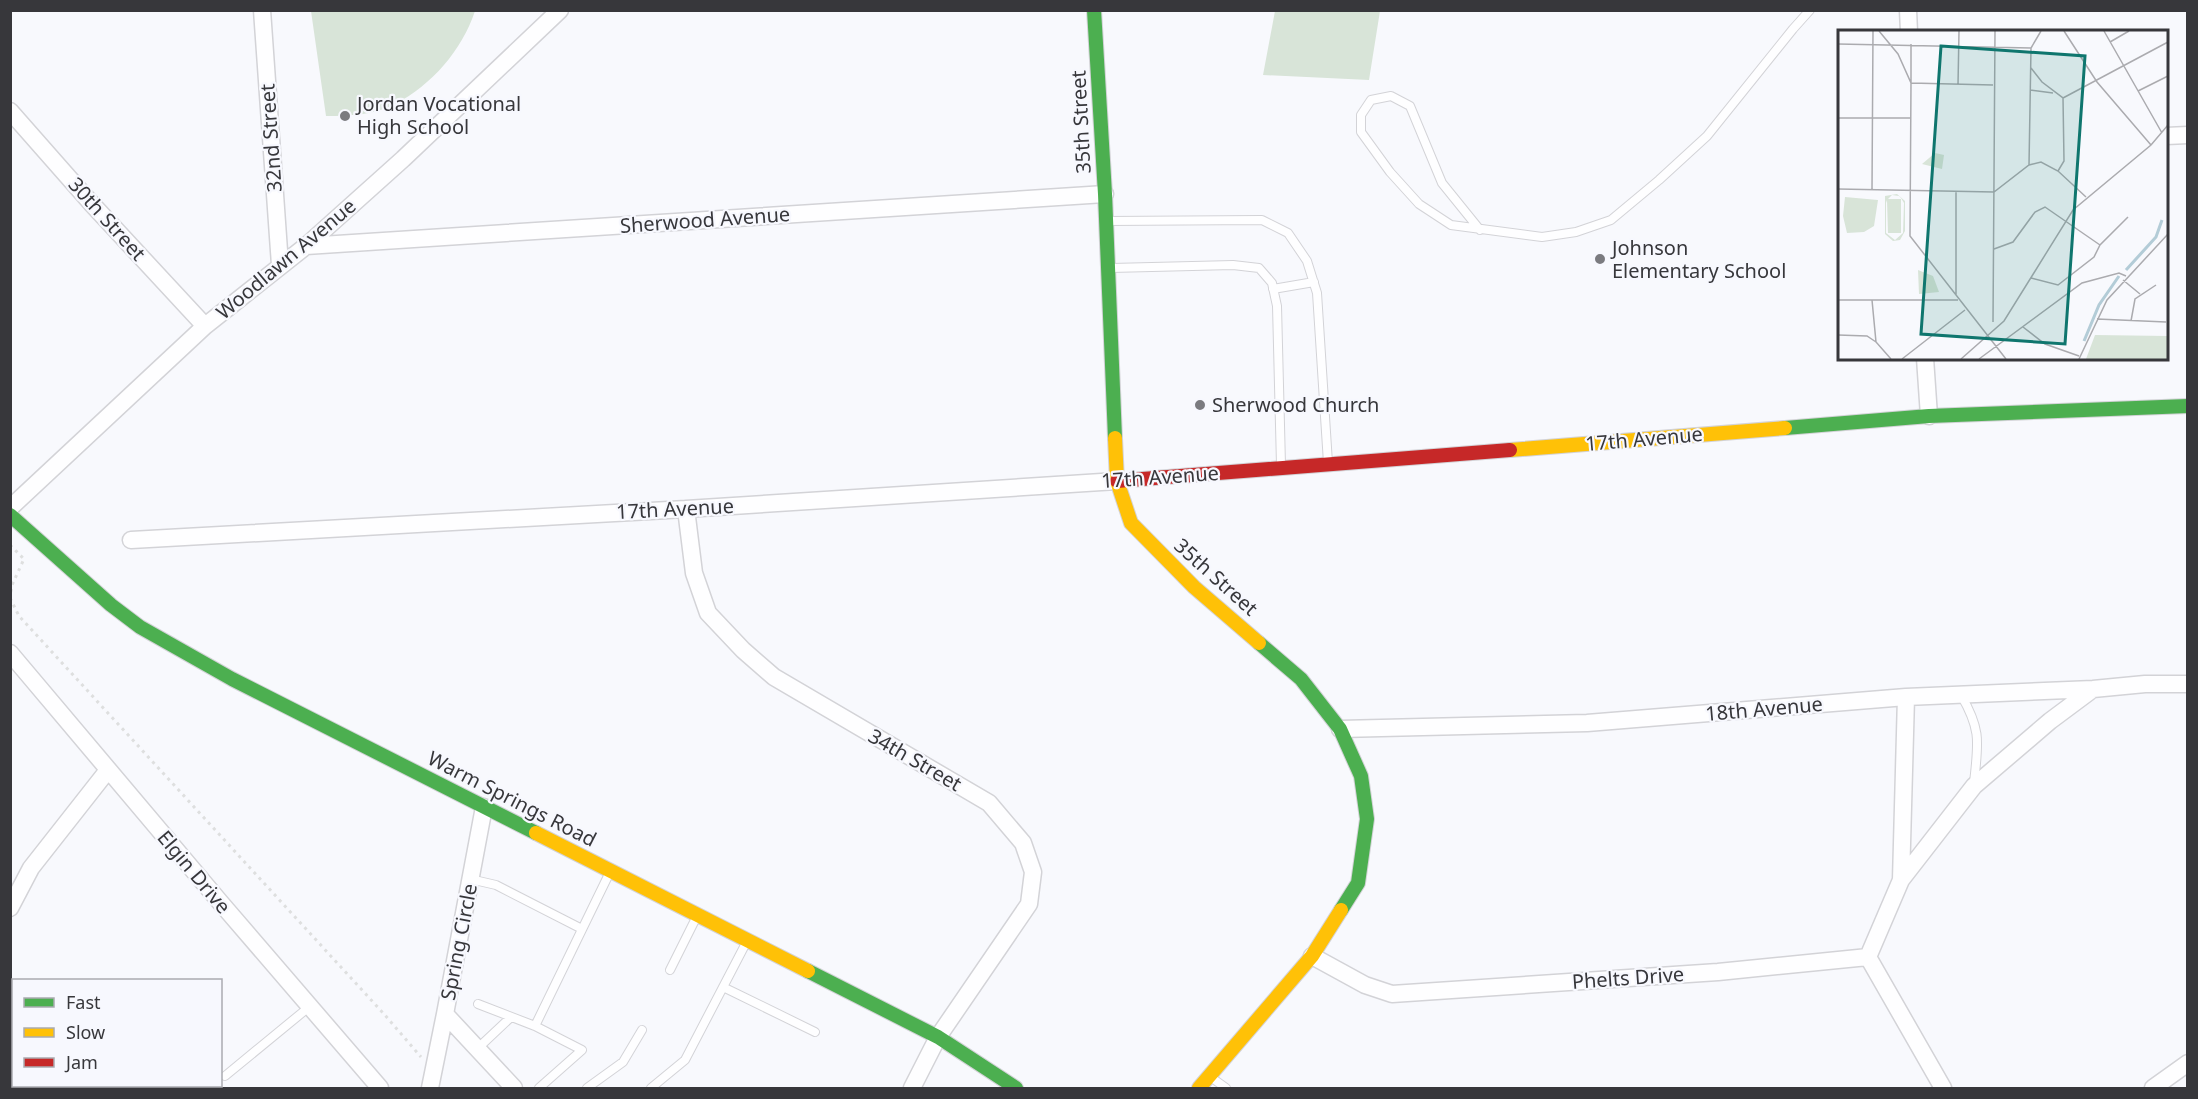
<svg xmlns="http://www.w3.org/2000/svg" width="2198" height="1099" font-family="'Noto Sans',sans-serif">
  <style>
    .green { fill: #d8e4d8 }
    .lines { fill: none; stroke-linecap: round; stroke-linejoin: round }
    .lane-casing { stroke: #d3d3d7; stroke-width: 10 }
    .street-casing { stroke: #d3d3d7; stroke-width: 19 }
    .fast-casing { stroke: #d3d3d7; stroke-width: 16 }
    .slow-casing { stroke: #d3d3d7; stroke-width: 16 }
    .jam-casing { stroke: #d3d3d7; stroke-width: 16 }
    .path { stroke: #dedfdf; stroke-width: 3; stroke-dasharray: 3 4.5; stroke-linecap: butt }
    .lane { stroke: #fefeff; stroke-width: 8 }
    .street { stroke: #fefeff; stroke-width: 16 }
    .fast { stroke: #4caf50; stroke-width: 14 }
    .slow { stroke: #ffc107; stroke-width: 14 }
    .jam { stroke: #c62828; stroke-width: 14 }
    .poi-dot { fill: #7b7b7f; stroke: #f7f8fe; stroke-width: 2 }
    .labels { text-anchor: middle; stroke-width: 4.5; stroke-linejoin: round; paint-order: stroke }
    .poi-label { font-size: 20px; fill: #37373b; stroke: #f7f8fe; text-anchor: start }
    .street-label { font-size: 20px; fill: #37373b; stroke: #f7f8fe }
    .inset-river { fill: none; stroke: #b3ccd7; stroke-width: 3 }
    .inset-road { fill: none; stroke: #ababaf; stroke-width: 1.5 }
    .view { fill: #0f766e; fill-opacity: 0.15; stroke: #0f766e; stroke-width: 3 }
    .inset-edge { fill: none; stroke: #37373b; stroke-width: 3 }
  </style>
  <rect width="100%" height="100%" fill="#f8f9fd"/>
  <!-- green -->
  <path class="green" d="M311,11V10L475,11C462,50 432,85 395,104C374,115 349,116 326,116Z
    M1275,11H1380L1369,80L1263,75Z"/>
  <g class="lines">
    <!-- lane casing -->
    <g class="lane-casing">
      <path id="lane" d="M1107,221L1262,220L1288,233L1307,261L1317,293L1328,463
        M1480,230L1442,183L1410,106L1391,96L1371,100L1361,115V132L1390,172L1419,204L1451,225L1542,237L1576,232L1611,220L1659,180L1707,136L1793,29L1810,10
        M1111,268L1233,265L1259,268L1272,283L1277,306L1281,465
        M1273,289L1314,282
        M1961,695C1982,731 1978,743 1974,783
        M470,879L496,885L582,929
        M670,970L696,918
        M723,987L815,1032
        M478,1004L535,1026L582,1050L539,1088
        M535,1026L609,874
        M477,1049L511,1017
        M225,1076L309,1007
        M1212,1078L1226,1088
        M141,1088L142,1086
        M587,1088L623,1062L642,1030
        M651,1088L685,1060L746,943"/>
    </g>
    <!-- street casing -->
    <g class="street-casing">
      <path id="street" d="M262,10L280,265
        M1908,10L1909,32
        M10,111L91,203L205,326
        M2166,136L2188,135
        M306,246L1105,194
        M1925,358L1929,416
        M10,508L205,326L306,246L403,159L560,10
        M686,509L694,573L708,613L743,650L774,677L989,803L1023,843L1033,872L1029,904L938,1037L912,1088
        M131,540L686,509L1117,481
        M10,653L220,902L380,1088
        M1340,729L1587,723L1906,697L2093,689L2145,684H2188
        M484,807L445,1014L514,1088
        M1901,880L1906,697
        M10,908L31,868L108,770
        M1312,956L1365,985L1392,994L1718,972L1868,957L1901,880L1974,786L2050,721L2093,689
        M1868,957L1943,1088
        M430,1088L445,1014
        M2153,1088L2188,1063"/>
    </g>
    <!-- fast casing -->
    <g class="fast-casing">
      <path id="fast" d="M1094,10L1105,194L1115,438
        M1785,428L1929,416L2188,406
        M10,515L111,605L140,627L232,679L536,833
        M1259,643L1301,679L1340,729L1361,776L1367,819L1358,883L1341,910
        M808,971L938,1037L1016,1088"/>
    </g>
    <!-- slow casing -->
    <g class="slow-casing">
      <path id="slow" d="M1115,438L1117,481L1131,523L1194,587L1259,643
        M1510,450L1785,428
        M536,833L808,971
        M1199,1088L1312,956L1341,910"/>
    </g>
    <!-- jam casing -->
    <g class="jam-casing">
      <path id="jam" d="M1117,481L1510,450"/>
    </g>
    <!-- path -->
    <path class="path" d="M10,545L24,559L12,585L10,596
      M10,598L19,616L384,1014L421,1057"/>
    <!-- lane -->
    <use href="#lane" class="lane"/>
    <!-- street -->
    <use href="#street" class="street"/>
    <!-- fast -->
    <use href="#fast" class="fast"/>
    <!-- slow -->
    <use href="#slow" class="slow"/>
    <!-- jam -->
    <use href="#jam" class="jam"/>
  </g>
  <!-- markers -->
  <g class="poi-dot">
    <circle cx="345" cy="116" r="6"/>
    <circle cx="1600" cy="259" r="6"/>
    <circle cx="1200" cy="405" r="6"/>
  </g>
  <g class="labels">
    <!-- poi labels -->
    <g class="poi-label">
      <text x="357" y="111">Jordan Vocational<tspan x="357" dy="23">High School</tspan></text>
      <text x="1612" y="255">Johnson<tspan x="1612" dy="23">Elementary School</tspan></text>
      <text x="1212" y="412">Sherwood Church</text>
    </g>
    <!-- street labels -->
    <g class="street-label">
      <text transform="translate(1081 122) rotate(-93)" y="7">35th Street</text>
      <text transform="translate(271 138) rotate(-94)" y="7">32nd Street</text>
      <text transform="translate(107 219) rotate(48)" y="7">30th Street</text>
      <text transform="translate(705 220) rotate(-4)" y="7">Sherwood Avenue</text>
      <text transform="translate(286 259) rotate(-40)" y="7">Woodlawn Avenue</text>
      <text transform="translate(1644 439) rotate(-5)" y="7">17th Avenue</text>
      <text transform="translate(1160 477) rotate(-4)" y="7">17th Avenue</text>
      <text transform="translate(675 509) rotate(-3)" y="7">17th Avenue</text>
      <text transform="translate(1216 577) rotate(42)" y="7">35th Street</text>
      <text transform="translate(1764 709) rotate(-5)" y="7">18th Avenue</text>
      <text transform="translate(915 760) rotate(30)" y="7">34th Street</text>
      <text transform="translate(512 799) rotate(27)" y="7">Warm Springs Road</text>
      <text transform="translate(194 872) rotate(50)" y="7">Elgin Drive</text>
      <text transform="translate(459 942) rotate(-79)" y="7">Spring Circle</text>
      <text transform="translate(1628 978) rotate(-4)" y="7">Phelts Drive</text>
    </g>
  </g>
  <!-- overview -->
  <g transform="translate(1838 30)">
    <rect width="330" height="330" fill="#f8f9fd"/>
    <path d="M97,123L106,125L104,139L84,134ZM59,164L67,171V201L62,210L55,211L47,204V166ZM54,165L61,166L63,168L66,173L65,203L57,210L48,203V173L49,170L50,203H63V169H50ZM7,167L40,170L36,196L26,202L9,203L5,186ZM80,240L95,246L101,262L81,264ZM257,305L330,306V329H248Z" fill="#d8e4d8" fill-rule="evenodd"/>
    <path class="inset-river" d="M288,240L318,207L324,190M246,311L261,275L281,246"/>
    <path class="inset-road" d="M41,1L60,24L73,53L72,206L168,329M226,1L259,52L313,115M266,1L324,103M272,12L291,1M0,14L193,18M73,14V53L155,55M0,22V66M193,38L204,52L225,68L226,131L220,141M120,55L121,1M192,60L215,63M300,61L330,46M225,68L330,12M0,88H73M191,135L193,18L203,1M0,159L156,162L191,135L203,132L220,141L248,167M34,160L35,1M156,219L175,212L197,182L207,177L262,215M193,248L220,255L256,227L262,215L290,187M285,250L302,264M118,265V161M0,270H120M34,270L38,312L53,329M259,289L328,292M293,291L297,269L318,255M155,292L157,1M185,297L207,314L241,326M0,305L29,306L38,312M64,329L127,280M123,329L166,291L235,180L313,115L330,95M141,329L244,253L281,243L288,246M241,329L269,270L330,204"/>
    <path class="view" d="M103,16L247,26L227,314L83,304Z"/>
    <rect width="330" height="330" class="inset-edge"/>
  </g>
  <!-- border -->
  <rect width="2198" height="1099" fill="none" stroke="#37373b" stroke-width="24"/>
  <!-- legend -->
  <rect x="12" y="979" width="210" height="108" fill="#f7f8fe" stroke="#aaabb0" stroke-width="1.5"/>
  <rect x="24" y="998" width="30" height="9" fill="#4caf50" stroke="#aaabb0" stroke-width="1.5"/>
  <text x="66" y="1009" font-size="18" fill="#37373b">Fast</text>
  <rect x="24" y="1028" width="30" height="9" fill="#ffc107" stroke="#aaabb0" stroke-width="1.5"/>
  <text x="66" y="1039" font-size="18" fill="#37373b">Slow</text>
  <rect x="24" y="1058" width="30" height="9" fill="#c62828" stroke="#aaabb0" stroke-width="1.5"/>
  <text x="66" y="1069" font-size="18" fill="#37373b">Jam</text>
</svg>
